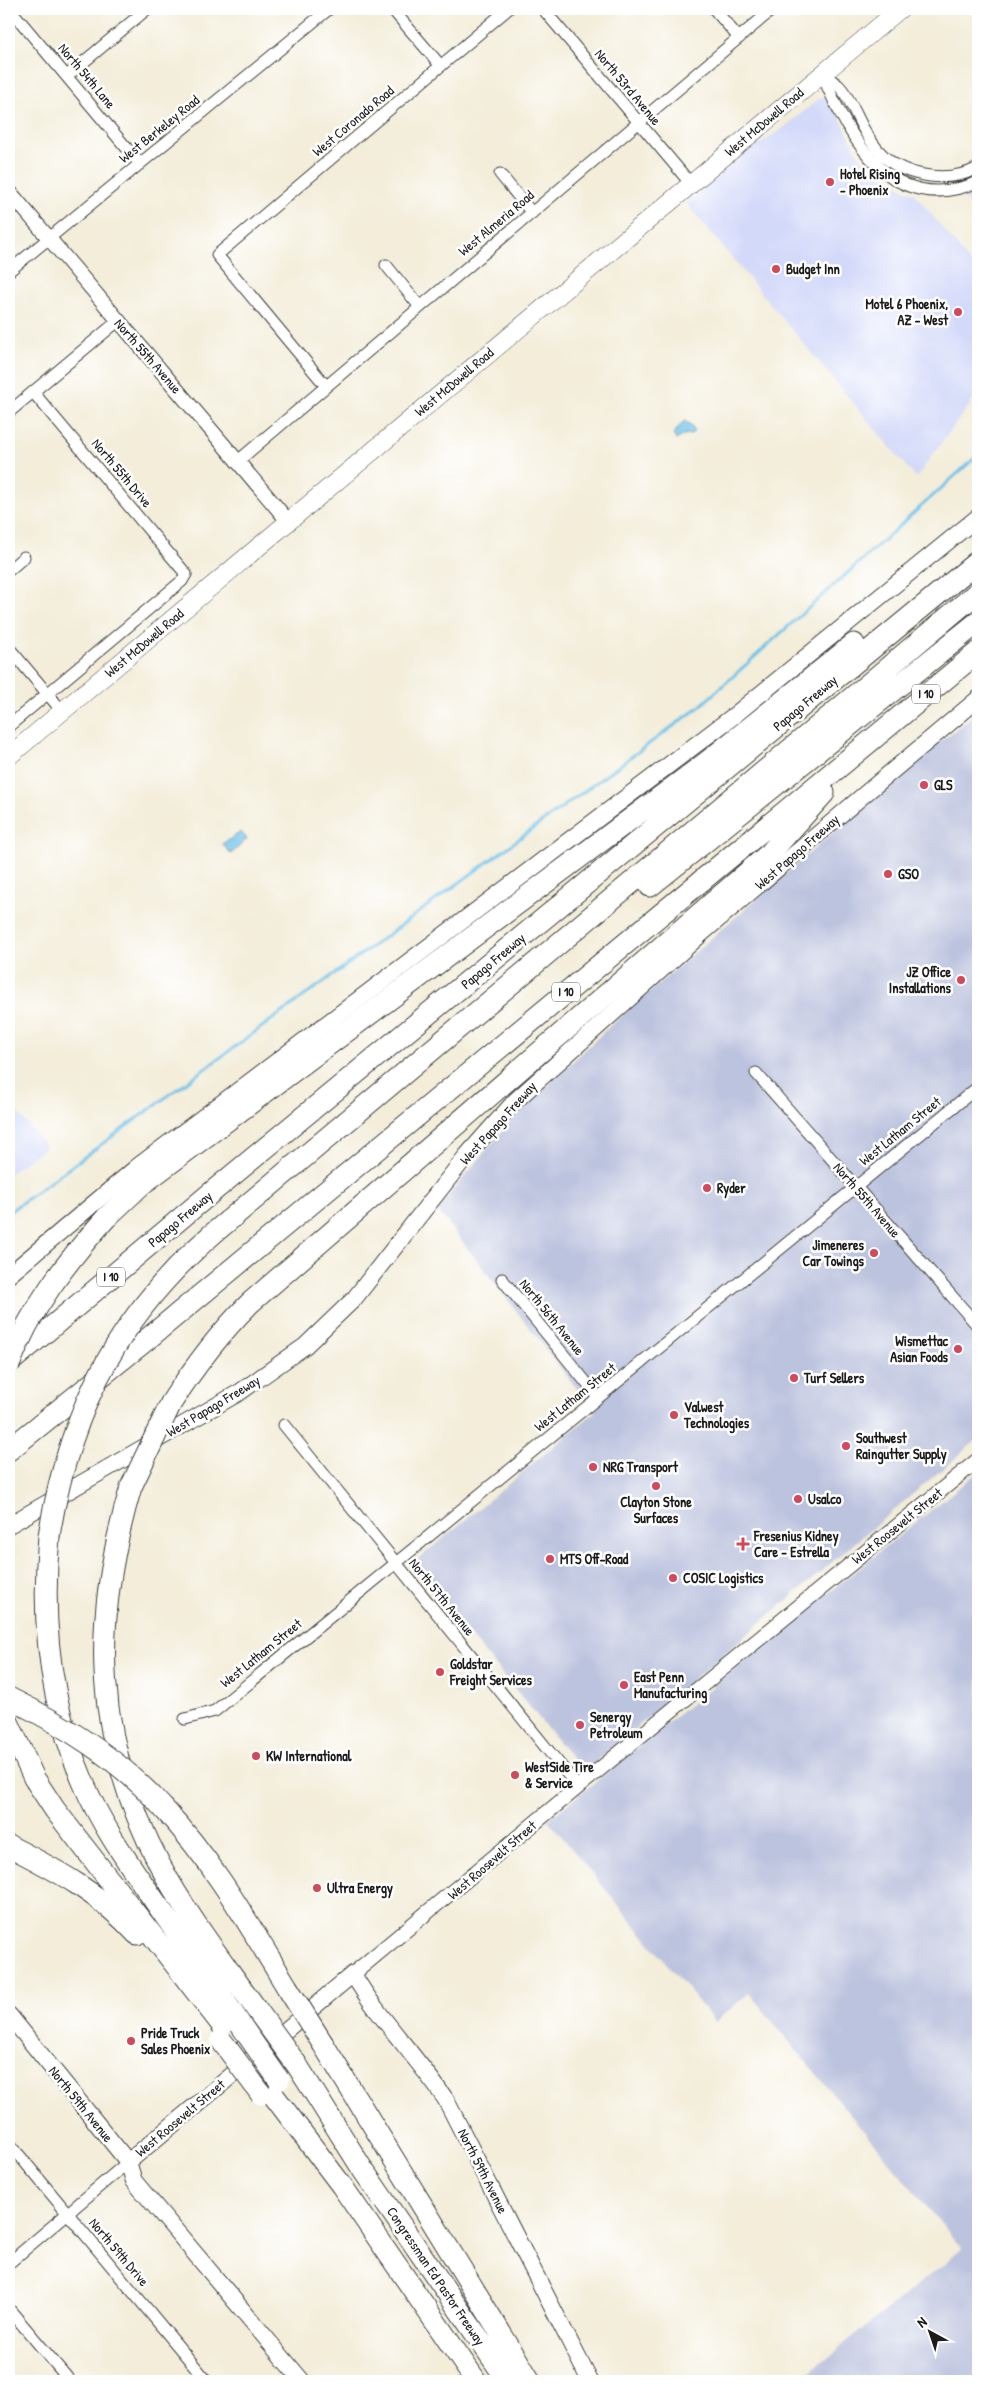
<svg xmlns="http://www.w3.org/2000/svg" width="987" height="2390" font-family="'Patrick Hand',sans-serif">
  <style>
    .built { fill: #d3d9f9 }
    .industrial { fill: #bcc3de }
    .water { fill: #6ec2ea; stroke: #456f83 }
    .lines { fill: none; stroke-linecap: round; stroke-linejoin: round }
    .stream { stroke: #6ec2ea; stroke-width: 3 }
    .minor-casing { stroke: #3c3b38; stroke-width: 13 }
    .tertiary-casing { stroke: #3c3b38; stroke-width: 16 }
    .secondary-casing { stroke: #3c3b38; stroke-width: 18 }
    .primary-casing { stroke: #3c3b38; stroke-width: 19 }
    .motorway-casing { stroke: #3c3b38; stroke-width: 23 }
    .minor { stroke: #fff; stroke-width: 11 }
    .tertiary { stroke: #fff; stroke-width: 14 }
    .secondary { stroke: #fff; stroke-width: 16 }
    .primary { stroke: #fff; stroke-width: 18 }
    .motorway { stroke: #fff; stroke-width: 21 }
    .motorway-bridge-casing { stroke: #3c3b38; stroke-width: 23; stroke-linecap: butt }
    .motorway-bridge { stroke: #fff; stroke-width: 21 }
    .poi-dot { fill: #d1495b; stroke: #fff; stroke-width: 2 }
    .labels { text-anchor: middle; stroke-width: 5; stroke-linejoin: round; paint-order: stroke }
    .shield { fill: #fff; stroke: #606060; stroke-width: 1 }
    .shield-label { font-size: 12px; font-weight: bold; fill: #1c1c1c }
    .street-label { font-size: 14px; fill: #1c1c1c; stroke: #fff }
    .poi-label { font-size: 14px; font-weight: bold; fill: #1c1c1c; stroke: #fff; text-anchor: start }
  </style>
  <rect width="100%" height="100%" fill="#fff"/>
  <filter id="ink" filterUnits="userSpaceOnUse"><feTurbulence type="fractalNoise" baseFrequency=".02" numOctaves="2"/><feDisplacementMap in="SourceGraphic" scale="10" xChannelSelector="R" yChannelSelector="G"/><feConvolveMatrix kernelMatrix="1 2 1 2 8 2 1 2 1" color-interpolation-filters="sRGB"/></filter>
  <filter id="wash" filterUnits="userSpaceOnUse"><feTurbulence type="fractalNoise" baseFrequency=".0096" numOctaves="4" result="noise"/><feDisplacementMap in="SourceGraphic" scale="20" xChannelSelector="R" yChannelSelector="G"/><feGaussianBlur stdDeviation="1.12" result="paint"/><feColorMatrix in="noise" values="0 0 0 0 0 0 0 0 0 0 0 0 0 0 0 0 0 1.4 0 .05"/><feComposite in="paint" operator="in"/></filter>
  <g filter="url(#wash)">
    <rect width="100%" height="100%" fill="#f3edd9"/>
    <!-- built -->
    <path class="built" d="M824,97L832,102L860,158L891,183L914,193L978,272V393L916,478L686,203L745,153L781,130L819,99Z
      M978,189V214L963,196Z
      M9,1102L46,1147L9,1174Z"/>
    <!-- industrial -->
    <path class="industrial" d="M978,713V1439L591,1766L576,1763L418,1572L416,1565L418,1559L595,1412L437,1209L512,1120L610,1026L926,752Z
      M978,1472V2381H798L962,2249L749,1993L715,2022L548,1820Z"/>
    <!-- water -->
    <path class="water" d="M684,421L691,425L694,431L691,435L686,434L676,440L673,434Z
      M241,832L247,839L231,854L222,844Z"/>
    <g class="lines">
      <!-- stream -->
      <path class="stream" d="M9,1212L698,708L978,455"/>
    </g>
  </g>
  <g filter="url(#ink)">
    <g class="lines">
      <!-- minor casing -->
      <g class="minor-casing">
        <path id="minor" d="M10,9L140,164
          M392,9L441,66
          M543,9L691,184
          M714,9L739,38
          M822,74C850,140 892,218 978,182
          M823,75C828,78 835,82 839,86C847,94 852,106 857,116C873,150 890,171 930,176C947,178 963,176 978,168
          M67,76L147,9
          M500,174L532,213
          M386,265L420,307
          M9,271L329,9
          M326,386L217,255L508,9
          M9,412L118,321
          M238,461L773,9
          M9,570L24,557
          M9,648L62,711
          M9,726L182,581L186,574L33,392
          M756,1073L978,1326
          M502,1279L598,1397
          M284,1425L578,1787
          M185,1719L215,1711L978,1087
          M9,2143L207,2381
          M9,2263L128,2162
          M9,2309L70,2381"/>
      </g>
      <!-- tertiary casing -->
      <g class="tertiary-casing">
        <path id="tertiary" d="M9,191L288,521
          M353,1974L578,1787L978,1460"/>
      </g>
      <!-- secondary casing -->
      <g class="secondary-casing">
        <path id="secondary" d="M9,1275L137,1167L731,718L978,517
          M9,1525L240,1392L305,1346L354,1299L467,1155L515,1101L700,935L866,793L978,699
          M9,2015L128,2162L134,2181L302,2381
          M128,2162L353,1974C379,2019 417,2057 446,2100L590,2381"/>
      </g>
      <!-- primary casing -->
      <g class="primary-casing">
        <path id="primary" d="M9,756L900,9"/>
      </g>
      <!-- motorway casing -->
      <g class="motorway-casing">
        <path id="motorway" d="M650,886L978,622
          M106,1218L142,1184L707,762L854,644
          M228,1221L978,592
          M9,1363L212,1192L978,561
          M171,1403C194,1367 219,1334 250,1303L770,853L824,793
          M9,1450L145,1341L978,652
          M131,1487C91,1622 93,1739 160,1865C187,1916 224,1963 257,2010
          M49,1536C41,1620 50,1706 84,1784C102,1827 130,1865 156,1903C184,1943 213,1983 240,2024
          M9,1724L34,1778L55,1810L229,2034
          M164,1809C214,1862 249,1925 287,1987
          M9,1846C55,1869 102,1895 137,1934
          M323,2044L530,2381
          M297,2065L363,2170L508,2381
          M268,2088L342,2186L476,2381"/>
      </g>
      <!-- minor -->
      <use href="#minor" class="minor"/>
      <!-- tertiary -->
      <use href="#tertiary" class="tertiary"/>
      <!-- secondary -->
      <use href="#secondary" class="secondary"/>
      <!-- primary -->
      <use href="#primary" class="primary"/>
      <!-- motorway -->
      <use href="#motorway" class="motorway"/>
      <!-- motorway-bridge casing -->
      <g class="motorway-bridge-casing">
        <path id="motorway-bridge" d="M9,1365C30,1309 66,1262 106,1218
          M131,1487L171,1403
          M49,1536C70,1404 123,1306 228,1221
          M9,1698C66,1726 121,1760 164,1809
          M287,1987L323,2044
          M257,2010L297,2065
          M240,2024L279,2080
          M221,2040L261,2094"/>
      </g>
      <!-- motorway-bridge -->
      <use href="#motorway-bridge" class="motorway-bridge"/>
    </g>
  </g>
  <!-- markers -->
  <g class="poi-dot">
    <circle cx="830" cy="182" r="5"/>
    <circle cx="776" cy="269" r="5"/>
    <circle cx="958" cy="312" r="5"/>
    <circle cx="924" cy="785" r="5"/>
    <circle cx="888" cy="874" r="5"/>
    <circle cx="961" cy="980" r="5"/>
    <circle cx="707" cy="1188" r="5"/>
    <circle cx="874" cy="1253" r="5"/>
    <circle cx="958" cy="1349" r="5"/>
    <circle cx="794" cy="1378" r="5"/>
    <circle cx="674" cy="1415" r="5"/>
    <circle cx="846" cy="1446" r="5"/>
    <circle cx="593" cy="1467" r="5"/>
    <circle cx="656" cy="1486" r="5"/>
    <circle cx="798" cy="1499" r="5"/>
    <path d="M740.5 1536.5h5v5h5v5h-5v5h-5v-5h-5v-5h5z"/>
    <circle cx="550" cy="1559" r="5"/>
    <circle cx="673" cy="1578" r="5"/>
    <circle cx="440" cy="1672" r="5"/>
    <circle cx="624" cy="1685" r="5"/>
    <circle cx="580" cy="1725" r="5"/>
    <circle cx="256" cy="1756" r="5"/>
    <circle cx="515" cy="1775" r="5"/>
    <circle cx="317" cy="1888" r="5"/>
    <circle cx="131" cy="2041" r="5"/>
  </g>
  <g class="labels">
    <!-- shield labels -->
    <g class="shield">
      <rect x="912" y="684.5" width="28" height="19" rx="4"/>
      <rect x="552" y="982.5" width="28" height="19" rx="4"/>
      <rect x="97" y="1267.5" width="28" height="19" rx="4"/>
    </g>
    <g class="shield-label">
      <text x="926" y="698">I 10</text>
      <text x="566" y="996">I 10</text>
      <text x="111" y="1281">I 10</text>
    </g>
    <!-- street labels -->
    <g class="street-label">
      <text transform="translate(87 76) rotate(50)" y="5">North 54th Lane</text>
      <text transform="translate(628 87) rotate(50)" y="5">North 53rd Avenue</text>
      <text transform="translate(353 121) rotate(-40)" y="5">West Coronado Road</text>
      <text transform="translate(764 122) rotate(-40)" y="5">West McDowell Road</text>
      <text transform="translate(159 129) rotate(-39)" y="5">West Berkeley Road</text>
      <text transform="translate(496 223) rotate(-40)" y="5">West Almeria Road</text>
      <text transform="translate(148 356) rotate(49)" y="5">North 55th Avenue</text>
      <text transform="translate(454 382) rotate(-40)" y="5">West McDowell Road</text>
      <text transform="translate(122 473) rotate(50)" y="5">North 55th Drive</text>
      <text transform="translate(144 643) rotate(-40)" y="5">West McDowell Road</text>
      <text transform="translate(805 703) rotate(-40)" y="5">Papago Freeway</text>
      <text transform="translate(797 852) rotate(-41)" y="5">West Papago Freeway</text>
      <text transform="translate(493 961) rotate(-40)" y="5">Papago Freeway</text>
      <text transform="translate(498 1123) rotate(-48)" y="5">West Papago Freeway</text>
      <text transform="translate(900 1131) rotate(-39)" y="5">West Latham Street</text>
      <text transform="translate(867 1200) rotate(49)" y="5">North 55th Avenue</text>
      <text transform="translate(180 1219) rotate(-40)" y="5">Papago Freeway</text>
      <text transform="translate(552 1317) rotate(51)" y="5">North 56th Avenue</text>
      <text transform="translate(575 1397) rotate(-39)" y="5">West Latham Street</text>
      <text transform="translate(213 1406) rotate(-31)" y="5">West Papago Freeway</text>
      <text transform="translate(897 1526) rotate(-39)" y="5">West Roosevelt Street</text>
      <text transform="translate(442 1597) rotate(51)" y="5">North 57th Avenue</text>
      <text transform="translate(261 1653) rotate(-39)" y="5">West Latham Street</text>
      <text transform="translate(492 1860) rotate(-41)" y="5">West Roosevelt Street</text>
      <text transform="translate(81 2104) rotate(51)" y="5">North 59th Avenue</text>
      <text transform="translate(180 2118) rotate(-40)" y="5">West Roosevelt Street</text>
      <text transform="translate(483 2171) rotate(63)" y="5">North 59th Avenue</text>
      <text transform="translate(119 2252) rotate(50)" y="5">North 59th Drive</text>
      <text transform="translate(436 2276) rotate(56)" y="5">Congressman Ed Pastor Freeway</text>
    </g>
    <!-- poi labels -->
    <g class="poi-label">
      <text x="840" y="179">Hotel Rising<tspan x="840" dy="16">- Phoenix</tspan></text>
      <text x="786" y="274">Budget Inn</text>
      <text x="948" y="309" text-anchor="end">Motel 6 Phoenix,<tspan x="948" dy="16">AZ - West</tspan></text>
      <text x="934" y="790">GLS</text>
      <text x="898" y="879">GSO</text>
      <text x="951" y="977" text-anchor="end">JZ Office<tspan x="951" dy="16">Installations</tspan></text>
      <text x="717" y="1193">Ryder</text>
      <text x="864" y="1250" text-anchor="end">Jimeneres<tspan x="864" dy="16">Car Towings</tspan></text>
      <text x="948" y="1346" text-anchor="end">Wismettac<tspan x="948" dy="16">Asian Foods</tspan></text>
      <text x="804" y="1383">Turf Sellers</text>
      <text x="684" y="1412">Valwest<tspan x="684" dy="16">Technologies</tspan></text>
      <text x="856" y="1443">Southwest<tspan x="856" dy="16">Raingutter Supply</tspan></text>
      <text x="603" y="1472">NRG Transport</text>
      <text x="808" y="1504">Usalco</text>
      <text x="656" y="1507" text-anchor="middle">Clayton Stone<tspan x="656" dy="16">Surfaces</tspan></text>
      <text x="754" y="1541">Fresenius Kidney<tspan x="754" dy="16">Care - Estrella</tspan></text>
      <text x="560" y="1564">MTS Off-Road</text>
      <text x="683" y="1583">COSIC Logistics</text>
      <text x="450" y="1669">Goldstar<tspan x="450" dy="16">Freight Services</tspan></text>
      <text x="634" y="1682">East Penn<tspan x="634" dy="16">Manufacturing</tspan></text>
      <text x="590" y="1722">Senergy<tspan x="590" dy="16">Petroleum</tspan></text>
      <text x="266" y="1761">KW International</text>
      <text x="525" y="1772">WestSide Tire<tspan x="525" dy="16">&amp; Service</tspan></text>
      <text x="327" y="1893">Ultra Energy</text>
      <text x="141" y="2038">Pride Truck<tspan x="141" dy="16">Sales Phoenix</tspan></text>
    </g>
  </g>
  <!-- margin -->
  <rect width="987" height="2390" fill="none" stroke="#fff" stroke-width="30"/>
  <!-- north arrow -->
  <g transform="translate(930 2332) rotate(320)" stroke="#ffffff" stroke-width="4" paint-order="stroke">
  <path d="M0-4L9 19L0 12L-9 19Z" fill="#1c1c1c"/>
  <text y="-8" font-size="14" font-weight="bold" text-anchor="middle" fill="#1c1c1c">N</text>
  </g>
</svg>
